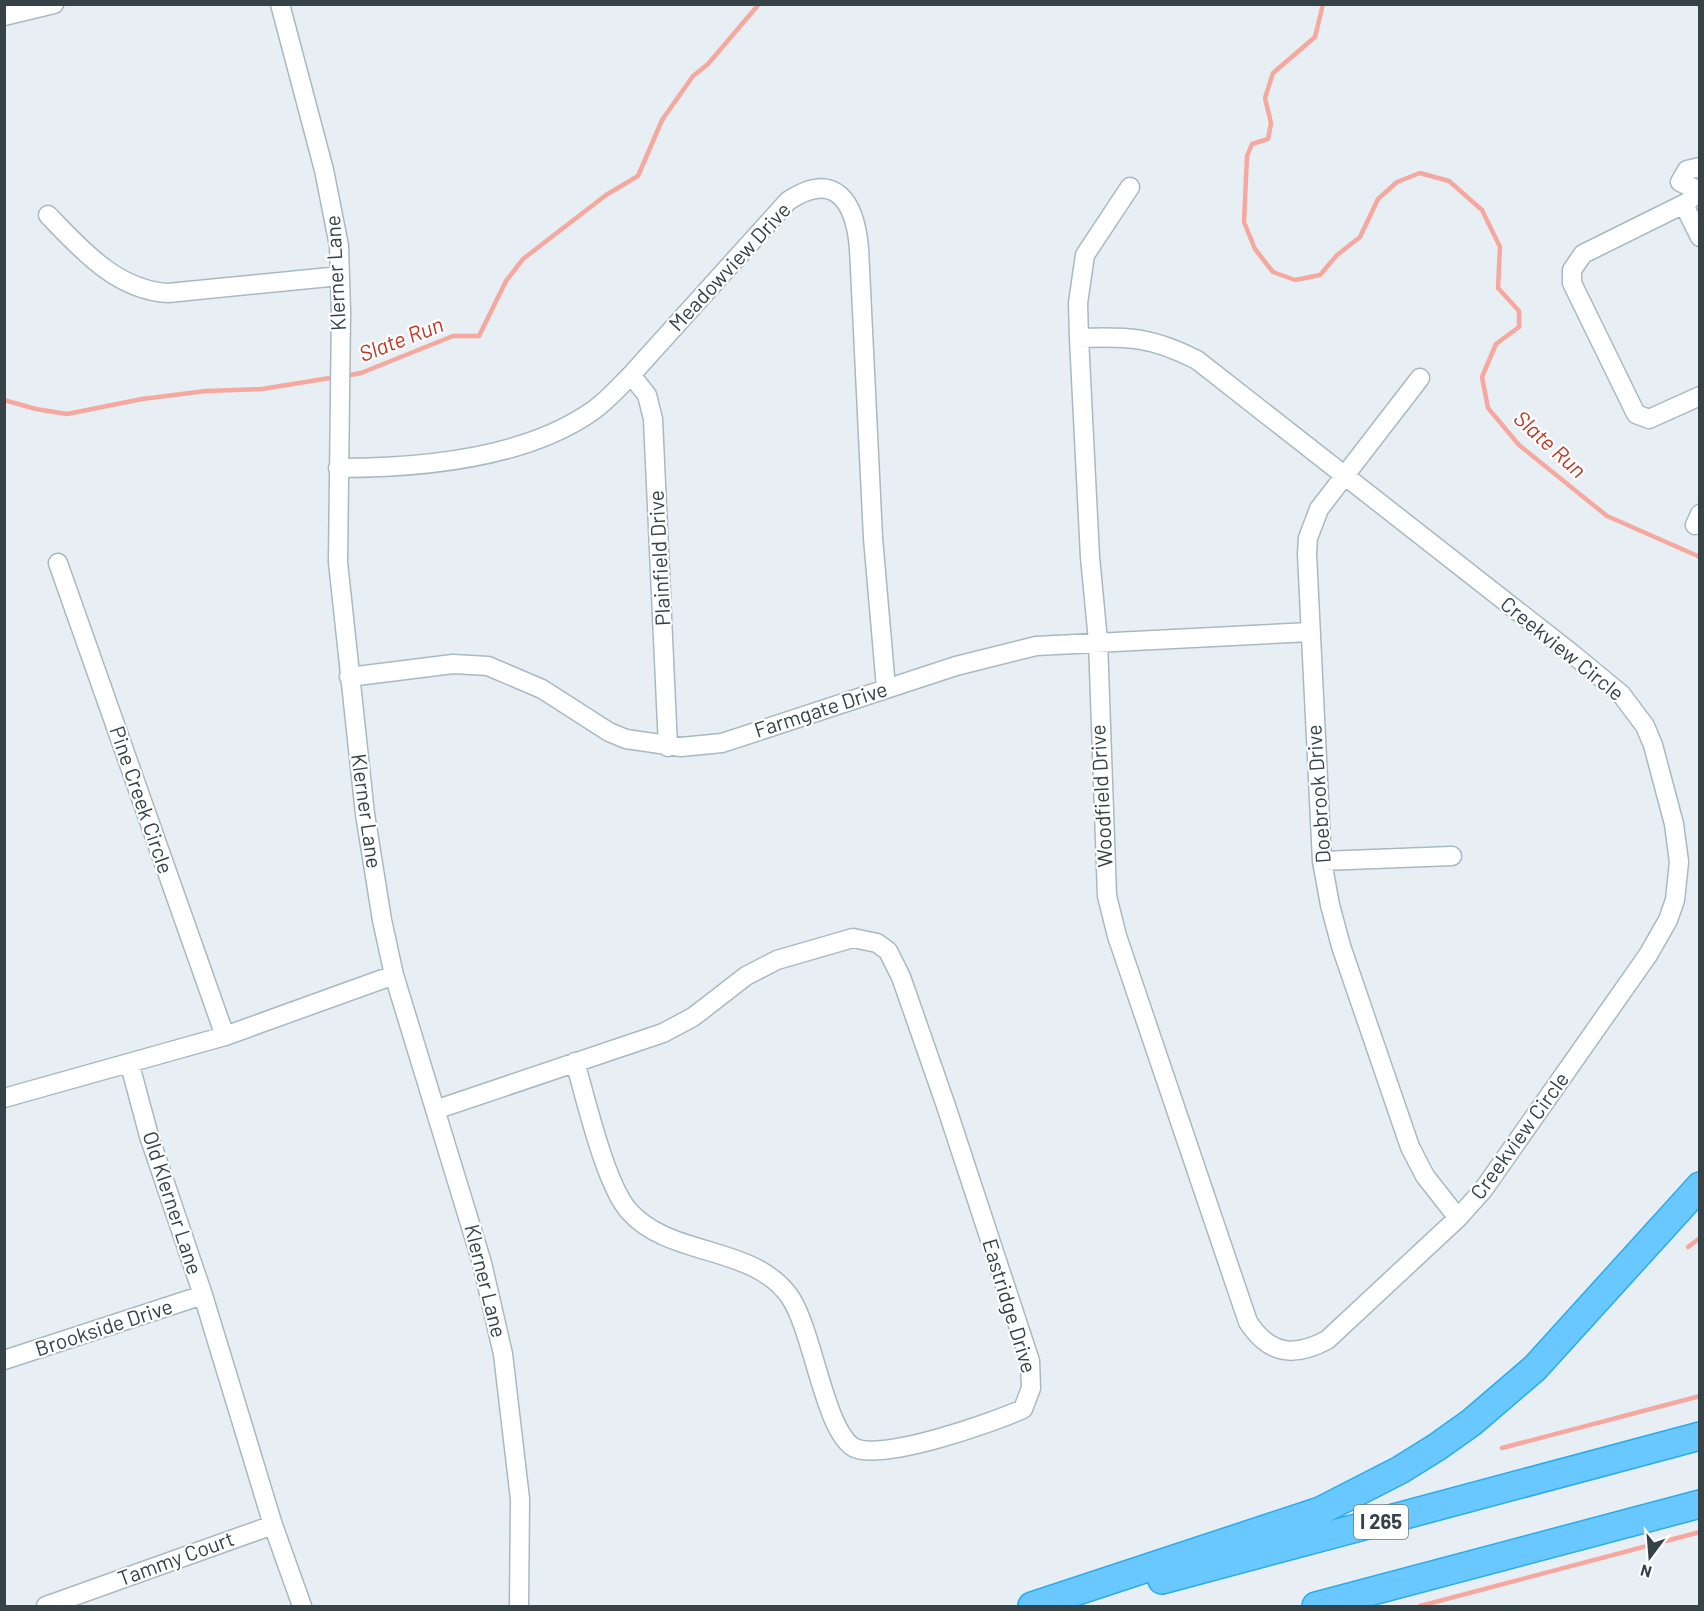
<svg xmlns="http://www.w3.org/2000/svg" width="1704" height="1611" font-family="Barlow,sans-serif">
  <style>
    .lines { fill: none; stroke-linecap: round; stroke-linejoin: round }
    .stream { stroke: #f6a89f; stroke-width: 4.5 }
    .minor-casing { stroke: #a9b9c1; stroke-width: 21 }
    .highway-casing { stroke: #2dabe9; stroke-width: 30 }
    .minor { stroke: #fff; stroke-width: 18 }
    .highway { stroke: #68c8ff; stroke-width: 27 }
    .labels { text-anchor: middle; stroke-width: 4.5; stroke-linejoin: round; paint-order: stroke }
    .shield { fill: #fff; stroke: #727b80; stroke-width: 1.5 }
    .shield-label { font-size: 20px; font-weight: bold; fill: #354349 }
    .street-label { font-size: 21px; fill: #354349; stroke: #fff }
    .water-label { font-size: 22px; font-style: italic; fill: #bd3826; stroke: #fff }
  </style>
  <rect width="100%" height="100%" fill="#e7eff5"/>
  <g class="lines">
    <!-- stream -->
    <path class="stream" d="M1323,4L1315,37L1273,73L1265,98L1271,123L1268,139L1252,144L1247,156L1244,222L1255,249L1273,272L1295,280L1320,275L1337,255L1360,237L1378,199L1397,182L1420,173L1449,181L1482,210L1500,247L1498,288L1519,311V327L1496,344L1482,377L1488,408L1519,445L1607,516L1700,557
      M345,376L361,373L453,336H479L506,281L523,259L606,195L638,176L662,120L693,76L708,64L759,4
      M4,400L36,409L67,414L142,399L206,391L262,389L336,377
      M1688,1247L1700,1238
      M1502,1448L1700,1396
      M1420,1606L1700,1532"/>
    <!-- minor casing -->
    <g class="minor-casing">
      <path id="minor" d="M280,4L324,170L339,246L341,312L338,562L365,814L382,920L394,975L482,1263L503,1354L520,1499L519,1606
        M4,16L54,4
        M1700,167L1687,170L1680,182L1700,191
        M1698,190L1688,202L1583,254L1572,270V283L1636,414L1649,419L1700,396
        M1684,205L1700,237
        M48,215C81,249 116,290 168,293L340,276
        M1079,338C1128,336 1152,337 1197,360L1570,652L1621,694L1645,726L1653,745L1674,824L1679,862L1675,900L1668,920L1648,955L1483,1190L1458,1218L1327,1340C1293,1358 1269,1354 1248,1322L1117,936L1107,896L1098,641L1090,557L1079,338L1078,303L1085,255L1130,187
        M631,375L647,395L653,419L668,747
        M1420,378L1319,509L1308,538L1307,554L1322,861L1330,905L1341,946L1410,1147L1425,1176L1458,1218
        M338,468C418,468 523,459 591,412C606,402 618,388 631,375L788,201C836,169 855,203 859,248L873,538L886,688
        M1695,525L1700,514
        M58,563L225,1036
        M349,677L453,664L488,666L542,689L609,732L626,739L681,747L722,743L956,666L1036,646L1310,632
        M1322,861L1452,856
        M130,1065L149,1136L203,1295L273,1525L302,1606
        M4,1098L225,1036L394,975
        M435,1110L663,1033L693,1017L746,976L777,960L853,938L877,943L888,951L901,977L945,1103L1030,1361L1031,1388L1023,1409C994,1422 879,1463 853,1447C824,1428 813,1331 790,1297C753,1244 670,1258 629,1211C605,1184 586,1099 575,1062
        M4,1360L203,1295
        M46,1606L273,1525"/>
    </g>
    <!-- highway casing -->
    <g class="highway-casing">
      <path id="highway" d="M1162,1580L1700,1436
        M1032,1606L1320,1511L1400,1470L1437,1447L1472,1422L1535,1368L1700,1186
        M1316,1606L1700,1504"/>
    </g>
    <!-- minor -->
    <use href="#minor" class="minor"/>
    <!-- highway -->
    <use href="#highway" class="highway"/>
  </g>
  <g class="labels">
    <!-- shield labels -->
    <rect class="shield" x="1354" y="1505" width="54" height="34" rx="4.5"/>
    <g class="shield-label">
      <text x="1381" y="1529">I 265</text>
    </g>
    <!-- street labels -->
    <g class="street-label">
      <text transform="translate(730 267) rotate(-47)" y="7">Meadowview Drive</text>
      <text transform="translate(336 273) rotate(-93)" y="7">Klerner Lane</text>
      <text transform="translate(660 558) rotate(-93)" y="7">Plainfield Drive</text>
      <text transform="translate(1562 649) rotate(39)" y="7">Creekview Circle</text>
      <text transform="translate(821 710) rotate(-18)" y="7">Farmgate Drive</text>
      <text transform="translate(1319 794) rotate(-94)" y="7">Doebrook Drive</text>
      <text transform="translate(1102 796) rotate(-93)" y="7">Woodfield Drive</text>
      <text transform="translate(141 800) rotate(71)" y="7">Pine Creek Circle</text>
      <text transform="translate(366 811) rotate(82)" y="7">Klerner Lane</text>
      <text transform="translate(1520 1136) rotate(-54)" y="7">Creekview Circle</text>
      <text transform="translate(172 1203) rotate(72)" y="7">Old Klerner Lane</text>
      <text transform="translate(485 1281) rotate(76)" y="7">Klerner Lane</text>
      <text transform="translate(1009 1306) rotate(73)" y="7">Eastridge Drive</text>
      <text transform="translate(104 1328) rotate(-18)" y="7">Brookside Drive</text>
      <text transform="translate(176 1559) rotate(-20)" y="7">Tammy Court</text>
    </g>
    <!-- water labels -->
    <g class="water-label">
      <text transform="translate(401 339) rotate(-21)" y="8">Slate Run</text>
      <text transform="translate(1550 444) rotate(42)" y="8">Slate Run</text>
    </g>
  </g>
  <!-- border -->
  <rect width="1704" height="1611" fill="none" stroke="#354349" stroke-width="12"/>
  <!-- north arrow -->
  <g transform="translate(1650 1557) rotate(196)" stroke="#ffffff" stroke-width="4.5" paint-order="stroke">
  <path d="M0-4.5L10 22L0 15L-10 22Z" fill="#354349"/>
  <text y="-9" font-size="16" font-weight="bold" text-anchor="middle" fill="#354349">N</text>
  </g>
</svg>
